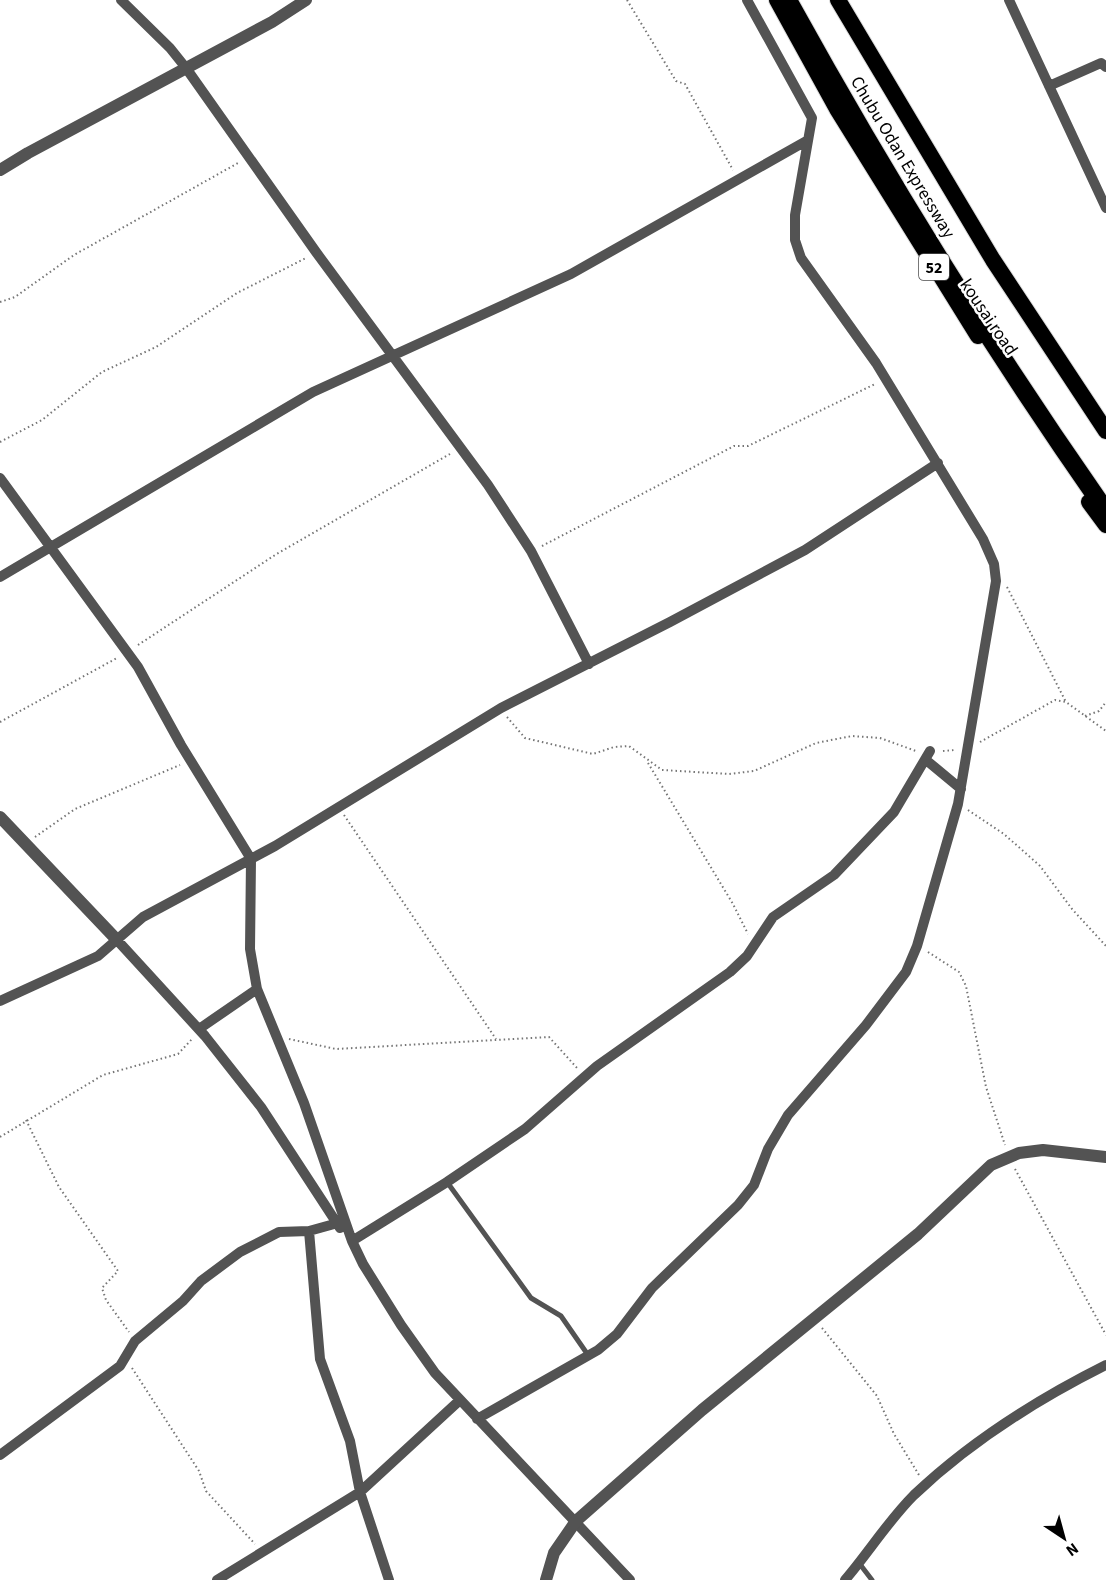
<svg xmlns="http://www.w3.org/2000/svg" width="1106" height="1580" font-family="'Source Sans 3',sans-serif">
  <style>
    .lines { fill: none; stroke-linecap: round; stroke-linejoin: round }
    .trunk-casing { stroke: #dbdbdb; stroke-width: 18 }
    .motorway-casing { stroke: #dbdbdb; stroke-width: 20 }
    .path { stroke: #757575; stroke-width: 2; stroke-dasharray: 1.5 3; stroke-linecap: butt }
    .service { stroke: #535353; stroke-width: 5 }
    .minor { stroke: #535353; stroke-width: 10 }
    .tertiary { stroke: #535353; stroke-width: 12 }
    .trunk { stroke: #000; stroke-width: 16 }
    .motorway { stroke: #000; stroke-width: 18 }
    .labels { text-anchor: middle; stroke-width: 5; stroke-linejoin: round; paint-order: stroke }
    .shield { fill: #fff; stroke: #4c4c4c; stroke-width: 1.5 }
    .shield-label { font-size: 16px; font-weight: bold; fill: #000 }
    .street-label { font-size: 18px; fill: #000; stroke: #fff }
  </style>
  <rect width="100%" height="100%" fill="#fff"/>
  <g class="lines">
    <!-- trunk casing -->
    <g class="trunk-casing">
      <path id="trunk" d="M777,0L837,109L978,336
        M838,0L993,260L1106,431
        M1089,502L1106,525"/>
    </g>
    <!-- motorway casing -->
    <g class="motorway-casing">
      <path id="motorway" d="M788,0C885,176 991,347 1106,511"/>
    </g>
    <!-- path -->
    <path class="path" d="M627,0L676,81L685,84L733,170
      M0,302L15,297L74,255L238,163
      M0,442L42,420L102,372L156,347L237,293L306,258
      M542,546L734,446H748L875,384
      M1007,587L1066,702
      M138,645L275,555L450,454
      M1085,716L1099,711L1106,702
      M507,717L525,738L593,754L614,747L629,746L662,770L729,774L754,771L816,743L852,736L880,738L916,751
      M0,722L117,658
      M980,742L1055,700L1066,702L1106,731
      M943,751L955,750
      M648,763L733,904L748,934
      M968,810L1004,834L1040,866L1072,909L1106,946
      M344,815L496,1039
      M35,837L75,809L180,765
      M928,952L959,972L966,986L986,1087L1005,1145
      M289,1039L336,1049L549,1037L577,1068
      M26,1120L59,1187L118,1271L102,1288L106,1300L129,1332
      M0,1137L103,1075L178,1054L192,1039
      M1015,1169L1106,1335
      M822,1328L877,1396L894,1434L919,1475
      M132,1368L199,1471L206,1491L255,1544"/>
    <!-- service -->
    <path class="service" d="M447,1182L531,1298L561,1316L588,1355
      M859,1563L872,1580"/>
    <!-- minor -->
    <path class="minor" d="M121,0L170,48L186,68L316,252L488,485L531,551L589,664
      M1009,0L1106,208
      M1049,86L1101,63L1106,67
      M0,478L138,667L181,745L251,859L250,949L257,989L304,1103L352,1241L363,1264L401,1325L435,1373L630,1580
      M0,577L313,392L571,274L808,140
      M926,760L961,789
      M117,940L205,1036L261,1107L340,1228
      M0,1001L98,956L143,917L275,846L501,708L670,622L805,550L938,463
      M199,1029L257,989
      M309,1231L320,1359L350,1441L360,1492L389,1580
      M352,1241L447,1182L525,1129L597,1066L730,972L747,956L773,917L834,875L894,812L930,751
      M477,1419L598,1350L617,1334L652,1288L738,1205L754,1185L768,1149L788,1115L866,1025L906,972L917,946L958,804L996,581L994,564L983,539L876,363L801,258L795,240V215L812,118L747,0
      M0,1455L120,1366L135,1341L183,1301L201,1281L240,1252L279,1232L309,1231L345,1221
      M217,1580L360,1492L460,1400
      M845,1580C869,1552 888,1521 914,1495C971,1441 1036,1400 1106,1365"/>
    <!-- tertiary -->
    <path class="tertiary" d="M0,170L28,153L272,22L306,0
      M0,817L117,940
      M546,1580L554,1553L576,1521L702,1410L918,1234L991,1165L1019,1153L1043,1150L1106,1157"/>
    <!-- trunk -->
    <use href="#trunk" class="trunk"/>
    <!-- motorway -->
    <use href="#motorway" class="motorway"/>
  </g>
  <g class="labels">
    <!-- shield labels -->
    <rect class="shield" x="919" y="254" width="30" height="26" rx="4.5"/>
    <g class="shield-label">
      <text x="934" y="273">52</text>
    </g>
    <!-- street labels -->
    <g class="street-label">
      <text transform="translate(903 157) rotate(59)" y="6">Chubu Odan Expressway</text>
      <text transform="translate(989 317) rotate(56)" y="6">kousai road</text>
    </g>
  </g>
  <!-- north arrow -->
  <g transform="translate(1064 1538) rotate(144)" stroke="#ffffff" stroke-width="4.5" paint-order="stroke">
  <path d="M0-4.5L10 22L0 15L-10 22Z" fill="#000000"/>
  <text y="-9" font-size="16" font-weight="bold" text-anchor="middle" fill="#000000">N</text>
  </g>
</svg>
